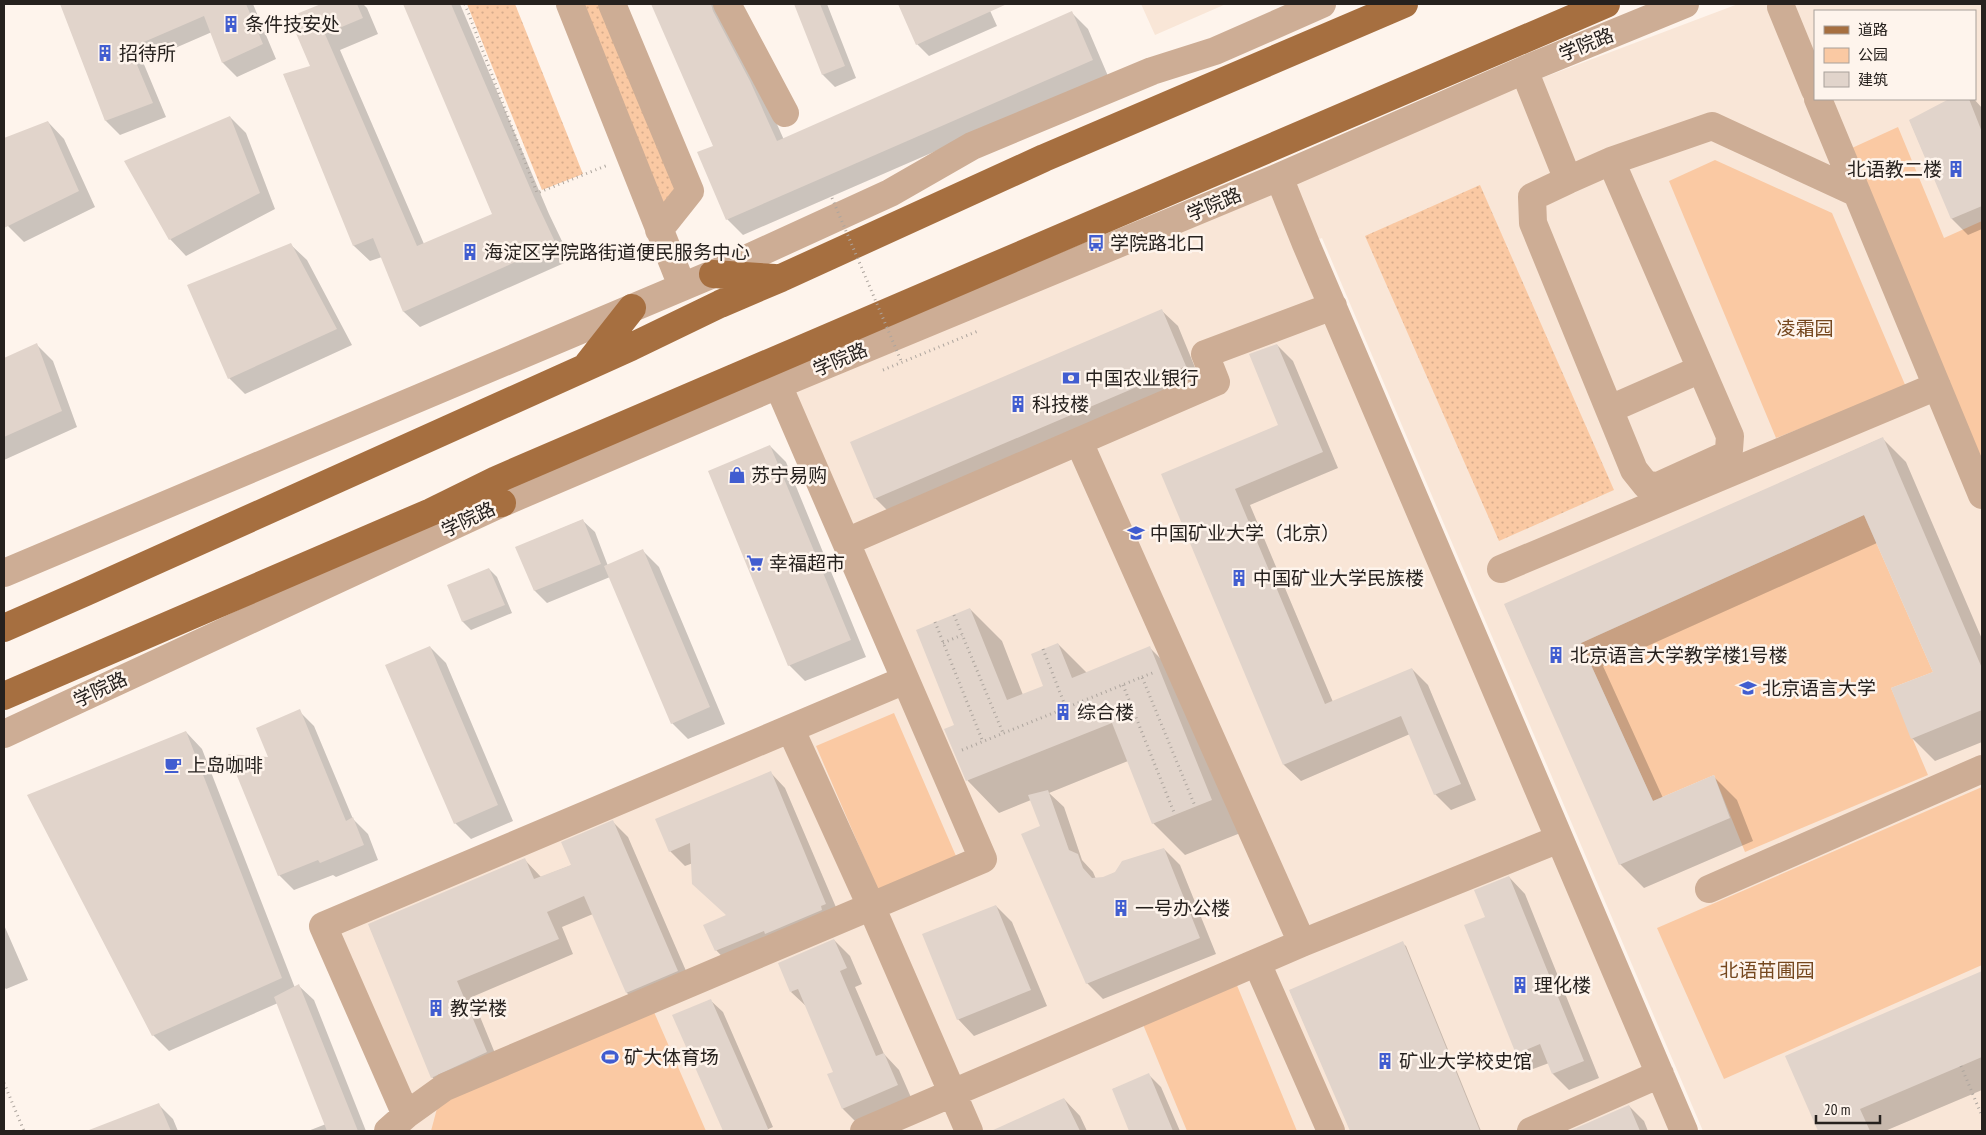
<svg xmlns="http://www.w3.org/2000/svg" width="1986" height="1135" font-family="'PT Sans Narrow','Noto Sans SC',sans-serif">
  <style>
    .built { fill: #f9e6d7; fill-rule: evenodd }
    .grass { fill: url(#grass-dots) }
    .green { fill: #fac9a3 }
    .shadow { fill: #0003 }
    .building { fill: #e1d4cb }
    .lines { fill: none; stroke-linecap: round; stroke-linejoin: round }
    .path { stroke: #ada59e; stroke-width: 3; stroke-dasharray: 1 4; stroke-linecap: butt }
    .minor { stroke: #cdad95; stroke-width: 28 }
    .major { stroke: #a66f40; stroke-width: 28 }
    .path-bridge { stroke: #ada59e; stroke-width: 3; stroke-dasharray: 1 4; stroke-linecap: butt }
    .labels { text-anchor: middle; stroke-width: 5; stroke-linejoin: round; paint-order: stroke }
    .poi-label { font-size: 19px; fill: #26211e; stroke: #fef4ec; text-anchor: start }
    .street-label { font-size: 19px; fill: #26211e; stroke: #fef4ec }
    .park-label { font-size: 19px; fill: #75471e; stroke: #fef4ec }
  </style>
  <defs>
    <pattern id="grass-dots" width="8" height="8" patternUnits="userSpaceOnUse" patternTransform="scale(1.25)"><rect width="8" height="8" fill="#fac9a3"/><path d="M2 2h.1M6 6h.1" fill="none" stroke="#d6ac8c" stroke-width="1.8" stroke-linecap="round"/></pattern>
  </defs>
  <rect width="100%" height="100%" fill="#fef4ec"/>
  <!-- built -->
  <path class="built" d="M1141,4H1226L1155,35Z
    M1738,4H1982V1131H1703L1322,238L1308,243L1684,1131H388L406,1115L323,926L905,680L778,385L1279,177ZM1815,11H1975V99H1815Z"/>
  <!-- grass -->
  <path class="grass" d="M467,4H515L583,174L542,190Z
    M575,4H608L684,200L657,210Z
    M1480,185L1614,490L1499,541L1365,236Z"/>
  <!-- green -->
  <path class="green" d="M1898,127L1944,238L1982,221V495L1841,153Z
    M1715,160L1832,213L1906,387L1776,438L1669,181Z
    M1864,515L1933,672L1891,688L1928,775L1745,852L1714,775L1653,801L1581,643Z
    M894,713L956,856L878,890L816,746Z
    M1982,787V965L1724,1079L1657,928Z
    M1236,983L1297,1131H1187L1142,1022Z
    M654,1012L706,1131H431L439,1101Z"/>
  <!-- shadow -->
  <path class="shadow" d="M61,4H118L120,9L132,4H253L276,59L237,77L223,63L212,32L143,62L166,117L120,135L106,121Z
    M324,4H363L367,8L378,34L340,50L424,244L493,215L405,4H460L549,214L571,260L420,327L404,312L382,257L370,261L354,246L284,75L312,67L291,18Z
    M653,4H724L784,140L1072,13L1088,29L1108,76L743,235L727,219L714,147Z
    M795,4H827L856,78L835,87L823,75Z
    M907,4H987L997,26L929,56L917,44L900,7Z
    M1951,99H1974L1982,108V229L1968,235L1952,219L1910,121Z
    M230,117L246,133L275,209L186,256L170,239Z
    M48,122L64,139L95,207L24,242L8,226L4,217V139Z
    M290,244L307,260L352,345L245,394L229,378Z
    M1161,310L1178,326L1201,382L891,514L875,498Z
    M37,345L53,361L77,427L4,460V359Z
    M1277,345L1293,361L1338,468L1250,505L1333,702L1412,669L1428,685L1476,800L1451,810L1435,794L1410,734L1301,781L1284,765L1163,475L1280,426Z
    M1882,438L1906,462L1982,639V742L1935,761L1912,738L1935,672L1877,543L1603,666L1663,798L1713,776L1737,800L1753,841L1644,888L1620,864L1505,605Z
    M770,446L786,462L866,657L805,681L789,665Z
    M582,520L595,532L608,566L643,551L659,567L725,724L688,739L672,723L610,577L547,603L535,591L517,547Z
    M489,569L497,577L512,613L471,630L463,622L449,586Z
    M970,609L1002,641L1023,695L1045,686L1058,644L1087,673L1150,648L1182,680L1243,832L1185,855L1153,823L1128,761L1049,793L1064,807L1082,860L1093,872L1096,879L1104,878L1164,849L1180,865L1216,954L1103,999L1087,983L1042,827L1031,800L999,813L968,781L946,730L956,726Z
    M430,647L446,663L513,821L471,839L455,823Z
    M299,711L314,726L353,819L368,834L378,860L336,877L333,875L294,890L279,875L270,758Z
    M186,732L202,749L295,988L299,986L314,1000L366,1131H308L326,1124L278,1003L169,1051L153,1035Z
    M770,772L785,788L841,919L731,966L716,950L727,916L693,863L685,866L670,851Z
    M613,822L628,837L693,987L642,1008L627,993L593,914L562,927L573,954L472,997L501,1068L448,1092L432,1077L369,925L524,859L541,877L572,865Z
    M1509,877L1525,894L1599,1078L1569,1090L1553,1074L1549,1063L1533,1069L1517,1053L1486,918Z
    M996,906L1012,922L1047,1006L974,1036L958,1019Z
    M4,925L28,980L6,989L4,987Z
    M834,940L850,956L862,984L855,987L884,1054L899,1070L913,1102L859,1125L843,1109L835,1072L807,1007L791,992Z
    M1402,943L1406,946L1481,1131H1351L1290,991Z
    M1982,973V1090L1885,1131H1819L1787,1057Z
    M710,1000L723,1012L773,1127L764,1131H724L674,1016Z
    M1149,1075L1161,1087L1180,1131H1131L1113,1089Z
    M1064,1099L1080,1116L1087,1131H1006L1004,1127Z
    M158,1104L173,1119L178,1131H120L116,1121Z
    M1629,1106L1644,1121L1648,1131H1572Z"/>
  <!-- building -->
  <path class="building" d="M60,4H246L263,44L222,63L204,16L130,48L153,103L105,121Z
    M321,4H357L363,18L325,34L417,246L492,214L403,4H451L534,197L556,244L403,312L373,238L353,246L283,74L310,66L289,17Z
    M651,4H711L713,11L750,81L777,141L1072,11L1093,60L726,220L697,152L713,146Z
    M794,4H820L845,66L822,75Z
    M898,4H1007L916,45Z
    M1949,99H1969L1982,132V206L1951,219L1909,120Z
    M230,116L260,193L169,240L124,161Z
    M48,121L79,191L4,228V138Z
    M291,243L337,329L228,379L187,285Z
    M1162,309L1186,366L874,499L850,442Z
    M37,343L62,411L4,437V358Z
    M1277,344L1323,452L1235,489L1325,704L1412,668L1461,784L1434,795L1401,716L1283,765L1161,474L1278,425L1249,354Z
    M1883,437L1982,668V710L1911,739L1891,688L1933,672L1864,515L1581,643L1653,801L1714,775L1730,818L1619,865L1504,604Z
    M770,445L851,640L788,666L708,471Z
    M583,519L601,564L534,591L515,547Z
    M643,549L710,707L671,724L604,566Z
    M489,568L505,605L462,622L447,585Z
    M970,608L1007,700L1043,686L1031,654L1058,643L1072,678L1150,646L1212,800L1152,824L1112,723L966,781L944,729L954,725L916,630Z
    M430,646L498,805L454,824L385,665Z
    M300,709L346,821L353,817L364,845L320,863L318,860L278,876L228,754L268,757L256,728Z
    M186,731L282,978L152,1036L27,795Z
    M771,771L826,904L821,906L822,910L765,934L764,931L715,951L703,925L726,915L692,884L690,843L669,852L655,819Z
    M1048,790L1069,850L1078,854L1083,868L1092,878L1103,877L1115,872L1122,861L1164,848L1200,938L1086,984L1021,834L1040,826L1028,795Z
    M613,820L678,971L626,993L584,896L547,912L559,939L457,981L487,1052L431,1078L368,924L525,858L534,879L571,865L561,842Z
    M1509,876L1584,1061L1552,1074L1540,1044L1516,1054L1464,925L1485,917L1474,890Z
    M996,905L1031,990L957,1020L922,934Z
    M834,939L847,968L840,971L876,1056L884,1053L898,1085L842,1109L827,1074L833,1072L798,989L790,992L778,963Z
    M1403,941L1480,1131H1350L1289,990Z
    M1982,971V1057L1860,1109L1870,1131H1818L1785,1056Z
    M299,984L358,1131H327L274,997Z
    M711,999L769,1131H723L672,1015Z
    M1149,1073L1173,1131H1129L1112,1089Z
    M1064,1098L1080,1131H991Z
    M159,1103L171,1131H89V1130Z
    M1629,1105L1640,1131H1569Z"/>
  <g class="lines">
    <!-- path -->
    <path class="path" d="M465,4L537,193L608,165
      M883,370L978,331
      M954,615L1003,733
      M935,622L983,742
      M943,643L962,635
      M1043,649L1066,708
      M1142,677L1155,672
      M1123,685L1175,815
      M962,750L1142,677L1195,806
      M1961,1066L1982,1116
      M4,1083L24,1131"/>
    <!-- minor -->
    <path class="minor" d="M570,4L682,286
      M612,4L690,191L659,230
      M727,4L785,113
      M1781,7L1815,90
      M1524,70L1568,180L1611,161L1712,126L1857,193
      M1818,99L1982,495
      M1279,177L1306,244L1684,1131
      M1568,180L1532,197L1533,223L1634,470L1646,485L1658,486L1724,456L1729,450L1730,436L1611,161
      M1610,409L1701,369
      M1079,442L1302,943
      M846,542L1216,382L1205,354L1333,306
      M1501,569L1937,386
      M4,573L713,274L890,193L972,146L1152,71L1215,51L1322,4
      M791,730L871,906L969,1131
      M4,734L502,503L778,385L1279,177L1524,70L1685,4
      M1709,889L1982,769
      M1257,963L1331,1131
      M406,1115L323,926L905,680
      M388,1131L406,1115L445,1087L983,859L778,385
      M864,1131L1302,943L1559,839
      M1531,1131L1660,1074"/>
    <!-- major -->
    <path class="major" d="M713,274L775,278
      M588,364L632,308
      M452,509L502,503
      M4,628L86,592L631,347L720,304L781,278L1044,158L1404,4
      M4,696L431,512L496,480L1606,4"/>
    <!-- path-bridge -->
    <path class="path-bridge" d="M832,198L902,363"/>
  </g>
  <!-- icons -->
  <defs>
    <g id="building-bare" transform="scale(1.35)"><path d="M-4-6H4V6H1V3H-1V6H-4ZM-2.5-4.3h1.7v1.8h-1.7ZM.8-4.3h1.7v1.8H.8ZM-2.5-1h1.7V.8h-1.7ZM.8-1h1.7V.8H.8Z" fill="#415dd0" stroke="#fef4ec" stroke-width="2.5" paint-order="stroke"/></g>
    <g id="bus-bare" transform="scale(1.35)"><path d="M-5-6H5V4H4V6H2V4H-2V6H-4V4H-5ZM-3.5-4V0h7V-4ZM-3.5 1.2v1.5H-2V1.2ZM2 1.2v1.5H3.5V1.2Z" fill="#415dd0" stroke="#fef4ec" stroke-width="2.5" paint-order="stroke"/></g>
    <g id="bank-bare" transform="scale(1.35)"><path d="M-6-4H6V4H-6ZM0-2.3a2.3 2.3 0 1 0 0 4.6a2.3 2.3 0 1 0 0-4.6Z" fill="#415dd0" stroke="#fef4ec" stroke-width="2.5" paint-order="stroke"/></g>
    <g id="shop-bare" transform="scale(1.35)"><path d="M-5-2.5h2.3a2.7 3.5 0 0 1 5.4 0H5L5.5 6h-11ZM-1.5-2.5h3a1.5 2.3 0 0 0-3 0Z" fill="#415dd0" stroke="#fef4ec" stroke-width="2.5" paint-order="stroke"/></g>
    <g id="university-bare" transform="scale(1.35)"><path d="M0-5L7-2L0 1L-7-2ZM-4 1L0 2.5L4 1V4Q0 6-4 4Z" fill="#415dd0" stroke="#fef4ec" stroke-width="2.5" paint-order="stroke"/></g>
    <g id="supermarket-bare" transform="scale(1.35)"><path d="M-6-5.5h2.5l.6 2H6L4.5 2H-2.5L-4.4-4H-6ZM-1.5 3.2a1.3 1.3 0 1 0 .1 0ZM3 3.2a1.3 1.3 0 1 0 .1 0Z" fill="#415dd0" stroke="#fef4ec" stroke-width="2.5" paint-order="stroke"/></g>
    <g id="cafe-bare" transform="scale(1.35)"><path d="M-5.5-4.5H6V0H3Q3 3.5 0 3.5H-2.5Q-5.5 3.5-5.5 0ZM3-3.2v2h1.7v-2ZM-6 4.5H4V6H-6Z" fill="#415dd0" stroke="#fef4ec" stroke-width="2.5" paint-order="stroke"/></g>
    <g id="stadium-bare" transform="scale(1.35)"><path d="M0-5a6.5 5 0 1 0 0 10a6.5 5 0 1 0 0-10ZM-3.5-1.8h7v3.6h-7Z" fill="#415dd0" stroke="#fef4ec" stroke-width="2.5" paint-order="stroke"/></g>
  </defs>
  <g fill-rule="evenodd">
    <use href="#building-bare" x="231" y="24"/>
    <use href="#building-bare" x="105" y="53"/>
    <use href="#building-bare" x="1956" y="169"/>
    <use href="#bus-bare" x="1096" y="243"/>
    <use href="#building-bare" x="470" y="252"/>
    <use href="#bank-bare" x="1071" y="378"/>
    <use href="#building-bare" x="1018" y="404"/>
    <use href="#shop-bare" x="737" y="475"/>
    <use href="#university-bare" x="1136" y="533"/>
    <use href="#supermarket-bare" x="755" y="563"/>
    <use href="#building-bare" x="1239" y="578"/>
    <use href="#building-bare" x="1556" y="655"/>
    <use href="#university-bare" x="1748" y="688"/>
    <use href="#building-bare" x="1063" y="712"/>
    <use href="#cafe-bare" x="173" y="765"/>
    <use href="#building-bare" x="1121" y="908"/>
    <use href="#building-bare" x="1520" y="985"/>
    <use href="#building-bare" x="436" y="1008"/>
    <use href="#stadium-bare" x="610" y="1057"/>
    <use href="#building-bare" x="1385" y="1061"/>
  </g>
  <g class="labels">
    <!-- poi labels -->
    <g class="poi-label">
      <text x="245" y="31">条件技安处</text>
      <text x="119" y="60">招待所</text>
      <text x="1942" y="176" text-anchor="end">北语教二楼</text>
      <text x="1110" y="250">学院路北口</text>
      <text x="484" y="259">海淀区学院路街道便民服务中心</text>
      <text x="1085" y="385">中国农业银行</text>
      <text x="1032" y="411">科技楼</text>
      <text x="751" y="482">苏宁易购</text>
      <text x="1150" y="540">中国矿业大学（北京）</text>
      <text x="769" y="570">幸福超市</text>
      <text x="1253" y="585">中国矿业大学民族楼</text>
      <text x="1570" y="662">北京语言大学教学楼1号楼</text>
      <text x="1762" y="695">北京语言大学</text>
      <text x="1077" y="719">综合楼</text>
      <text x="187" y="772">上岛咖啡</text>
      <text x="1135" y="915">一号办公楼</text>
      <text x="1534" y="992">理化楼</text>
      <text x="450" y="1015">教学楼</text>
      <text x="624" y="1064">矿大体育场</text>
      <text x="1399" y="1068">矿业大学校史馆</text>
    </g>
    <!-- street labels -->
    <g class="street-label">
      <text transform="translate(1586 44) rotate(-22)" y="7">学院路</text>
      <text transform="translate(1214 204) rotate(-23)" y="7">学院路</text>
      <text transform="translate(840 359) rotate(-23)" y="7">学院路</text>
      <text transform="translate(468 519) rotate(-25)" y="7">学院路</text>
      <text transform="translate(100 689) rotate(-25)" y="7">学院路</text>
    </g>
    <!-- park labels -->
    <g class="park-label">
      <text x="1805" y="335">凌霜园</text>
      <text x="1767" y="977">北语苗圃园</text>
    </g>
  </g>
  <!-- border -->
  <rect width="1986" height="1135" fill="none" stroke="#26211e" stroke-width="10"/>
  <!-- legend -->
  <rect x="1814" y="10" width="162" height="90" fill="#fef4ec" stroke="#a8a09a"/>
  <rect x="1824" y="26" width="25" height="8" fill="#a66f40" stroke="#a8a09a"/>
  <text x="1858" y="35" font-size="15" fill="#26211e">道路</text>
  <rect x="1824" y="48" width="25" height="15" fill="#fac9a3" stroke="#a8a09a"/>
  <text x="1858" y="60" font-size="15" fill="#26211e">公园</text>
  <rect x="1824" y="72" width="25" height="15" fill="#e1d4cb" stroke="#a8a09a"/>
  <text x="1858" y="85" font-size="15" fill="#26211e">建筑</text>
  <!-- scale -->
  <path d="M1816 1115v8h64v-8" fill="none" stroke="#26211e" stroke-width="2.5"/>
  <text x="1824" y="1115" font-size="15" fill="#26211e" stroke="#fef4ec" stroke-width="4" paint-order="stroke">20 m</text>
</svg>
